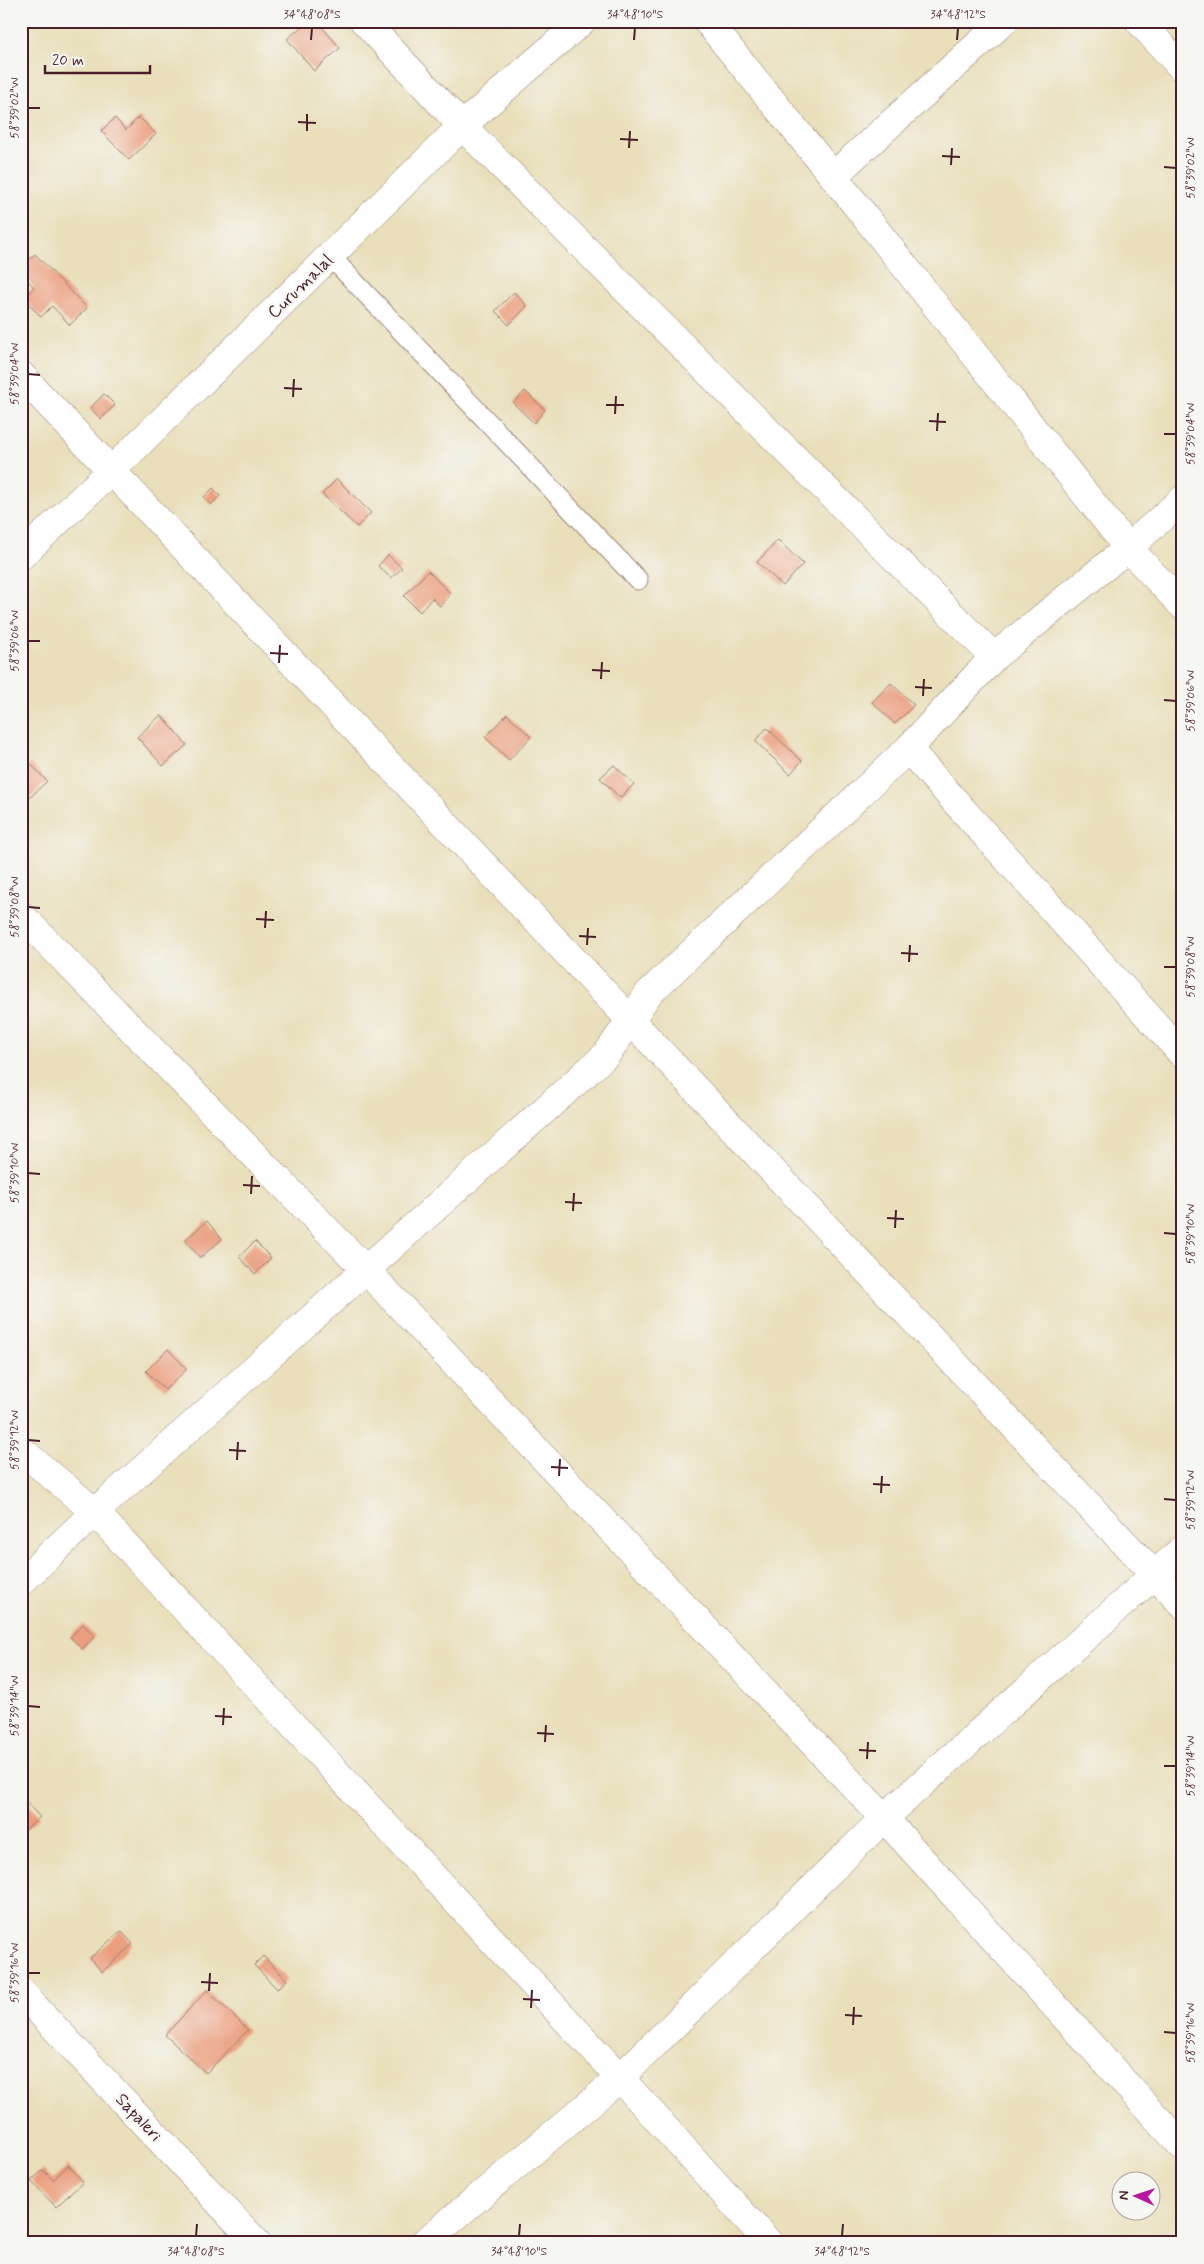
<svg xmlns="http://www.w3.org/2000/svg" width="1204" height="2264" font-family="Mynerve,sans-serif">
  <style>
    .building { fill: #eb9e7e }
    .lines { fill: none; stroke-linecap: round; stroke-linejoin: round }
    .service-casing { stroke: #9a7f72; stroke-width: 21 }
    .minor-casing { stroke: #9a7f72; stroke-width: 29 }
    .service { stroke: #fff; stroke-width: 19 }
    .minor { stroke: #fff; stroke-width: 28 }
    .ticks { fill: none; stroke: #4a1f2b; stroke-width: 2 }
    .labels { text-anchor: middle; stroke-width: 5; stroke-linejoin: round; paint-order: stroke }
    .street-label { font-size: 18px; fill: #4a1f2b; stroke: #f6f6f2 }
    .neatline { fill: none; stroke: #4a1f2b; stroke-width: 2 }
    .ticks-label { font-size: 12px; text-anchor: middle; fill: #4a1f2b }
  </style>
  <rect width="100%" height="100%" fill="#f6f6f2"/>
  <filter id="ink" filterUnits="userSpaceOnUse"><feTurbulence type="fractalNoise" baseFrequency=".02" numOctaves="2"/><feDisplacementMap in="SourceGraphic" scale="10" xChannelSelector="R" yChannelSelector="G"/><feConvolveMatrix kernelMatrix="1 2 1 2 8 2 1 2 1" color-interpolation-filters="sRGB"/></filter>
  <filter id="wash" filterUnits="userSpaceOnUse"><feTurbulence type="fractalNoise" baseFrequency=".0096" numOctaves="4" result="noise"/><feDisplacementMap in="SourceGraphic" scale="20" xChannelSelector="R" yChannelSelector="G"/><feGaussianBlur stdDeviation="1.12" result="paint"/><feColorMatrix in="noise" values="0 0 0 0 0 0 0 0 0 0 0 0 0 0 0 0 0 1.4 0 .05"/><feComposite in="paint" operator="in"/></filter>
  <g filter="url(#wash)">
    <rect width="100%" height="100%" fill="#e9dfba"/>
    <g id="blocks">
      <!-- building -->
      <path class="building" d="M308,21H317L340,48L314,71L287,39Z
        M139,117L156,134L129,160L101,131L115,118L126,130Z
        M35,254L87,308L70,325L52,306L41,317L23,298L34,287L21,274V267Z
        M514,292L527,306L509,325L495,311Z
        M525,391L545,410L534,423L513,403Z
        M104,394L115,405L101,419L90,408Z
        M337,479L371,513L357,527L322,494Z
        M213,488L220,496L211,505L204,497Z
        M778,540L803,564L783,586L757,562Z
        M388,555L402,568L391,578L378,566Z
        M428,571L451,594L440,606L432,598L420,612L404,596Z
        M891,683L914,705L895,724L872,702Z
        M507,714L531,737L509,760L485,737Z
        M161,715L187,745L163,766L137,737Z
        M767,728L802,761L790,774L755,741Z
        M30,763L47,781L21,806V772Z
        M614,765L634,784L620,798L600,778Z
        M207,1221L222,1239L200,1258L185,1240Z
        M255,1241L271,1258L255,1274L239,1257Z
        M168,1349L187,1369L165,1390L146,1371Z
        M83,1624L95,1637L82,1649L70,1637Z
        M21,1797L40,1817L21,1834Z
        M121,1931L133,1944L102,1972L90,1958Z
        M263,1956L287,1980L277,1989L254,1965Z
        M207,1990L248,2030L206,2073L165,2035Z
        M68,2165L83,2182L56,2207L31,2181L43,2170L53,2180Z"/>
    </g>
  </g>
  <g filter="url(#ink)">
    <use href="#blocks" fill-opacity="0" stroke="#9a7f72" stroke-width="1"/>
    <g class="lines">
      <!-- service casing -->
      <g class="service-casing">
        <path id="service" d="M330,256L638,580"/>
      </g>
      <!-- minor casing -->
      <g class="minor-casing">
        <path id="minor" d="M364,21L462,126L994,657
          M707,21L833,176L1128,548L1183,606
          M1139,21L1183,69
          M833,176L1004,21
          M21,375L1183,1605
          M21,556L112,470L462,126L582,21
          M908,749L1183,1055
          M21,915L365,1269L884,1818L1183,2147
          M21,1450L95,1512L620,2078L769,2243
          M21,1582L95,1512L607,1054L649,993L908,749L994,657L1128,548L1183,499
          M21,1992L257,2243
          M424,2243L620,2078L884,1818L1183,1549"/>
      </g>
      <!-- service -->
      <use href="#service" class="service"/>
      <!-- minor -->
      <use href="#minor" class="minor"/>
    </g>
  </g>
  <!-- ticks -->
  <path class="ticks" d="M311,40L312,28M634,40L635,28M957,40L958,28M28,108H40M298,122L316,123M307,131V114M620,139L638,140M629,148L630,131M942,156L960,157M951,165L952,148M1164,167L1176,168M28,374L40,375M284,388L302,389M293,397L294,379M606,405H624M615,414L616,396M929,421L946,422M937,431L938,413M1164,434H1176M28,641H40M270,653L288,654M279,663L280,645M592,670L610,671M601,679L602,662M915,687L932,688M923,696L924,679M1164,700L1176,701M28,907L40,908M256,919L274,920M265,928L266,911M579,936L596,937M587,945L588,928M901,953L918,954M909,962L910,945M1164,967H1176M28,1173L40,1174M243,1185L260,1186M251,1194L252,1176M565,1202L582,1203M573,1211L574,1193M887,1218L904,1219M895,1228L896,1210M1164,1233L1176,1234M28,1440L40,1441M229,1450L246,1451M237,1460L238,1442M551,1467L568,1468M559,1476L560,1459M873,1484L890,1485M881,1493L882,1476M1164,1499L1176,1500M28,1706L40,1707M215,1716L232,1717M223,1725L224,1708M537,1733L554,1734M545,1742L546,1725M859,1750L876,1751M867,1759L868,1742M1164,1766H1176M28,1973H40M201,1982L218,1983M209,1991L210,1973M523,1999L540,2000M531,2008L532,1990M845,2015L862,2016M853,2025L854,2007M1164,2032L1176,2033M196,2236L197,2224M519,2236L520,2224M842,2236L843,2224"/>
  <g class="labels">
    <!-- street labels -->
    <g class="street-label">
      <text transform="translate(300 286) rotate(-44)" y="6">Curumalal</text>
      <text transform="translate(139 2117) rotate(47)" y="6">Sapaleri</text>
    </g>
  </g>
  <!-- margin -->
  <rect width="1204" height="2264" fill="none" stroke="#f6f6f2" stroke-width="55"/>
  <!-- north arrow -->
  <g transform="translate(1136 2196) rotate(273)"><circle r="24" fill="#f6f6f2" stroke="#b1a0a2"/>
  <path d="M0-4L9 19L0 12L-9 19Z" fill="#b5179e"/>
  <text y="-8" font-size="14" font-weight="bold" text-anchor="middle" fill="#4a1f2b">N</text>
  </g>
  <!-- scale -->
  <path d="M45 65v8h105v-8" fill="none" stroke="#4a1f2b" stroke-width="2.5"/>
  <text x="52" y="65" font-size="15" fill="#4a1f2b" stroke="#f6f6f2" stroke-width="4" paint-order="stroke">20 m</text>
  <rect x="28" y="28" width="1148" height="2208" class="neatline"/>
  <g class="ticks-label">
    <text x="312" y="18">34°48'08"S</text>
    <text x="635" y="18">34°48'10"S</text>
    <text x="958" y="18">34°48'12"S</text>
    <text transform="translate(14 108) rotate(-90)" y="4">58°39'02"W</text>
    <text transform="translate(1190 168) rotate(-90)" y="4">58°39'02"W</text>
    <text transform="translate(14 374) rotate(-90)" y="4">58°39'04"W</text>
    <text transform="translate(1190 434) rotate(-90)" y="4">58°39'04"W</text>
    <text transform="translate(14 641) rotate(-90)" y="4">58°39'06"W</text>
    <text transform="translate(1190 701) rotate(-90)" y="4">58°39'06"W</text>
    <text transform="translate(14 907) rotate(-90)" y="4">58°39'08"W</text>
    <text transform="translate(1190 967) rotate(-90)" y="4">58°39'08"W</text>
    <text transform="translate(14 1173) rotate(-90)" y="4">58°39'10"W</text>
    <text transform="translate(1190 1234) rotate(-90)" y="4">58°39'10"W</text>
    <text transform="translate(14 1440) rotate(-90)" y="4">58°39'12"W</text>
    <text transform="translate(1190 1500) rotate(-90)" y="4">58°39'12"W</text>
    <text transform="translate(14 1706) rotate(-90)" y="4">58°39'14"W</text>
    <text transform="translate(1190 1766) rotate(-90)" y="4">58°39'14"W</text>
    <text transform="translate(14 1973) rotate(-90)" y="4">58°39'16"W</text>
    <text transform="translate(1190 2033) rotate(-90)" y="4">58°39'16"W</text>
    <text x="196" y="2255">34°48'08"S</text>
    <text x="519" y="2255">34°48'10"S</text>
    <text x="842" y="2255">34°48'12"S</text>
  </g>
</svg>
